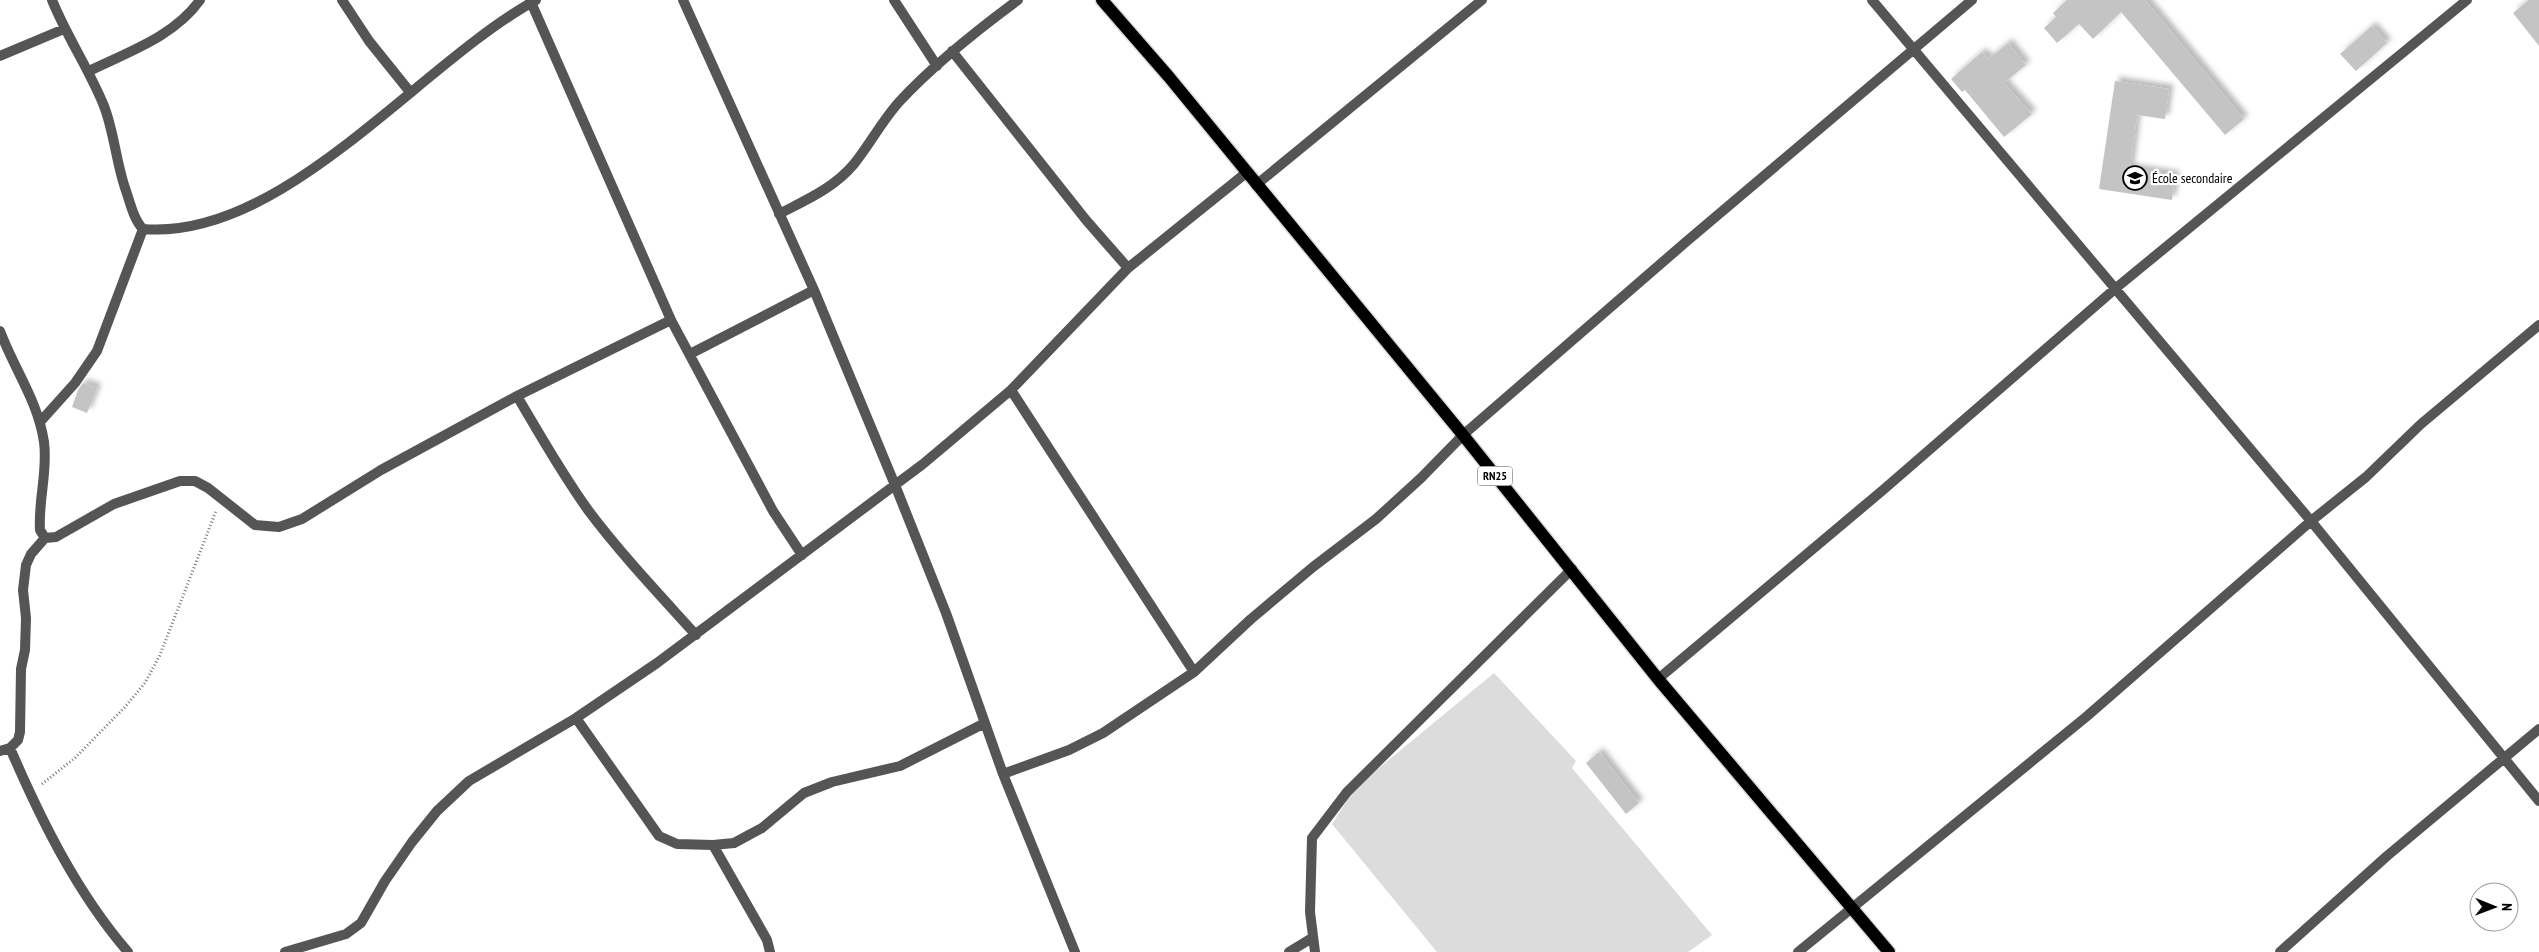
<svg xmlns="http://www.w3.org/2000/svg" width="2539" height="952" font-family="'PT Sans Narrow',sans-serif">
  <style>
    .green { fill: #dcdcdc }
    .building { fill: #c4c4c4; filter: url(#shadow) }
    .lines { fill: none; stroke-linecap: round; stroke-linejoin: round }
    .primary-casing { stroke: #dbdbdb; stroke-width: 15 }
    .path { stroke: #777; stroke-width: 3; stroke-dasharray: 1 2.5; stroke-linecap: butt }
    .street { stroke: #555; stroke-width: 10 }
    .primary { stroke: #000; stroke-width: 12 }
    .labels { text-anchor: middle; stroke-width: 4.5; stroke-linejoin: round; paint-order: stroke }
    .shield { fill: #fff; stroke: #4c4c4c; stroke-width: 1 }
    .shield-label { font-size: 12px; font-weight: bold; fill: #000 }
    .poi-label { font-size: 14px; fill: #000; stroke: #fff; text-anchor: start }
  </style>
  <defs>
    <filter id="shadow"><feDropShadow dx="4.5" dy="-4.5" stdDeviation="2.5" flood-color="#0004"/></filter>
  </defs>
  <rect width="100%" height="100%" fill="#fff"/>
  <!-- green -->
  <path class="green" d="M1494,673L1576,761L1572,768L1712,935L1688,952H1437L1332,824L1356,787Z"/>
  <!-- building -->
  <path class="building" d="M2067,0H2145L2244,119L2225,135L2121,12L2093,39L2079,24L2057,43L2044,28L2056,17L2053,13Z
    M2529,0H2539V46L2513,13Z
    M2372,26L2387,43L2356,71L2340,54Z
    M2008,43L2026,65L2004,83L2032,114L2004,137L1965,90L1962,92L1951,79L1982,52L1988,59Z
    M2115,81L2169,89L2165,119L2137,115L2130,168L2175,175L2172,200L2099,189Z
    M83,383L97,388L87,413L72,407L78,390Z
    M1599,752L1639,803L1626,814L1586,763Z"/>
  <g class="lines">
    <!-- primary casing -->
    <g class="primary-casing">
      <path id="primary" d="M1102,0L1169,77L1463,435L1658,679L1889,952"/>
    </g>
    <!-- path -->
    <path class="path" d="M42,784L75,758L124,708L145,683L160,655L216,511"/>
    <!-- street -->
    <path class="street" d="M52,0C67,37 89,69 104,106C114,132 116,161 125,188C130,201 133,219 143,229C283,241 419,64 536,0
      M342,0L369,41L410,92
      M530,0L671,320L773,511L802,555
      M683,0L814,290L895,485L946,613L1003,774L1075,952
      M894,0L937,66
      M1872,0L2311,521L2539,801
      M952,51L1086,220L1128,268
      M0,56L64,29
      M89,71C128,52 175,36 200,0
      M1256,185L1482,0
      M779,214C806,200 834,188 854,164C870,144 882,121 899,102C934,64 976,31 1018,0
      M0,331C14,369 38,401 44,442C48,471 38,501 40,530L45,538L56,537L114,504L180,481H195L208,488L255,525L279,527L302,519L381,470L517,396L671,320
      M690,354L814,290
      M1011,390L1194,672
      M517,396C540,435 562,474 588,510C621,554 659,594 696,635
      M40,422L75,383L97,351L143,229
      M1658,679L1883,490L2116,288L2467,0
      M576,718L659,836L677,844L713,845L734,843L762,828L804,793L832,782L900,766L985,723
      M10,748L18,740L20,732L21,669L25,650L26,618L23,590L26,565L31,554L45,538
      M0,751L10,748C41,820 77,893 128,952
      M1003,774L1069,750L1103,733L1194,672L1251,619L1313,567L1376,519L1421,478L1463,435L1687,241L1972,0
      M713,845L767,940L770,952
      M285,952L346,934L361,923L385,881L412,842L437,811L469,781L576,718L657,663L923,464L1011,390L1128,268L1246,173
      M1289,952L1312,938
      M1315,952L1310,912L1312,838L1347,792L1572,569
      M1798,952L2086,717L2311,521L2366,477L2421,424L2539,325
      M2280,952L2387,856L2539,729"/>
    <!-- primary -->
    <use href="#primary" class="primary"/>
  </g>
  <!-- icons -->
  <defs>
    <g id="school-ring" transform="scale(1.25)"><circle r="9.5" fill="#fff" stroke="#000" stroke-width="1.5"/><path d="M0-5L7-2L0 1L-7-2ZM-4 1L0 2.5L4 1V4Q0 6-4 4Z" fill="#000"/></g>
  </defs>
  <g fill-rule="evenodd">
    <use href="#school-ring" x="2135" y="178"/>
  </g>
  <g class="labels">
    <!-- shield labels -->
    <rect class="shield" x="1477.5" y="466.5" width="35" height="19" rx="4"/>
    <g class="shield-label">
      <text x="1495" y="480">RN25</text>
    </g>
    <!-- poi labels -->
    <g class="poi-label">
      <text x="2152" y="183">École secondaire</text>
    </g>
  </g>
  <!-- north arrow -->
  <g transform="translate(2494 907) rotate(91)"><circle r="24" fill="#ffffff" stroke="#999999"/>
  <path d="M0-4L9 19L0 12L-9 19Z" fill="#000000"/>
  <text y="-8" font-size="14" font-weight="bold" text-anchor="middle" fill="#000000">N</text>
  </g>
</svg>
